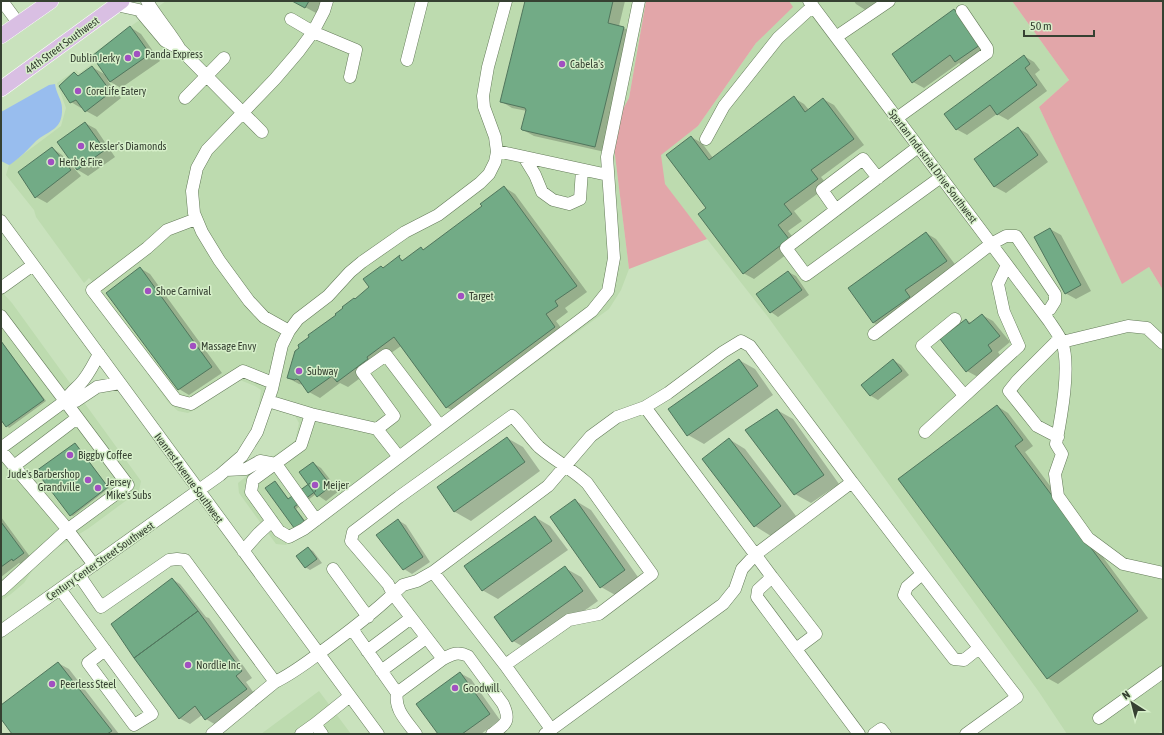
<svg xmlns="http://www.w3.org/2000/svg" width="1164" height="735" font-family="'Asap Condensed',sans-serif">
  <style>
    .built { fill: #bddbaf }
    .green { fill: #e2a6a9 }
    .water { fill: #98bdee }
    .shadow { fill: #0003 }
    .building { fill: #72ab86; stroke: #51765d }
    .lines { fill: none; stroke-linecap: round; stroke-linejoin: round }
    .minor-casing { stroke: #647b59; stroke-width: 13 }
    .major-casing { stroke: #fff; stroke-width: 16 }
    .minor { stroke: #fff; stroke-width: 12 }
    .major { stroke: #d9bfe3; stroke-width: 15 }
    .poi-dot { fill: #a150c1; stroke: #d6efc9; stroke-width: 1.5 }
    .labels { text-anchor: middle; stroke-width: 3; stroke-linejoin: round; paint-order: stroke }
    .street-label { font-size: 11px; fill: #364132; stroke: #d6efc9 }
    .poi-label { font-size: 11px; fill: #364132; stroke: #d6efc9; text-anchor: start }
  </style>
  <rect width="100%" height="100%" fill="#c9e2bd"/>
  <!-- built -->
  <path class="built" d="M166,1H646L629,98L617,120L613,139L629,269L621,290L609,309L286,545L276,544L239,493L238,483L258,467L295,441L299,423L295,416L288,413H285L259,405L261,390L255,386L240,380L233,383L196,409L188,413L178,411L168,402L86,288L93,282L89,278L84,283L36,217L34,210L6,175L9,165L61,126L66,108L57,83L76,70L79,73L92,64L88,57Z
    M787,1H1012L1069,80L1039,107L1122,283L1149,267L1163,290V730L1157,734H1067L1039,692L768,317L664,184L660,155L698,126L756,43Z
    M1,291L12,303L141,481L139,491L89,528L52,551L36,565L24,583L11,594L1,601Z
    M319,691L351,734H261Z"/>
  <!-- green -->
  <path class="green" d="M646,1H789L793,7L756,43L698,126L661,155L665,184L707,239L629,269L613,139L617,120L629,98Z
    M1012,1H1163V290L1149,267L1122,284L1039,107L1069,80Z"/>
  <!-- water -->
  <path class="water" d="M55,84C56,93 62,100 62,108C63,130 49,130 36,141C28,149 21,157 11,164L9,165L1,161V112L49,85Z"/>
  <!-- shadow -->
  <path class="shadow" d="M294,1H322L316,13Z
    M526,1H625L619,26L624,28L634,34L605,152L534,136L523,130L527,111L512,108L502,102Z
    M854,1H885L867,11L856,4Z
    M954,10L964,16L990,51L967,68L959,63L924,88L913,82Z
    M130,27L141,34L160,61L121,88L107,80L121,98L97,117L86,111L83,107L81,108L71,102L74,73L79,76L92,67L106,75Z
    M1024,56L1034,62L1040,70L1035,74L1047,91L1008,120L997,114L967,135L956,129Z
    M794,98L804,104L809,110L823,99L834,105L864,145L821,177L828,186L794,211L802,221L788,231L799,245L754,279L743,273L708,208L691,137L702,143L713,158Z
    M85,123L96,129L115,157L88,176L78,170L58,142Z
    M1018,128L1028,134L1048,162L1006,193L995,187L975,159Z
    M52,148L62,155L81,176L47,203L36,197Z
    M504,187L515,194L587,292L565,308L568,312L556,321L565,333L457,413L446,407L401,346L377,363L378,365L348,387L340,383L320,398L309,392L304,385L299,384L288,378L355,300L370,288L381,267L384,269L399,258L404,261L421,248L424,250L483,206Z
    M1050,229L1061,235L1091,291L1076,299L1065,293Z
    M926,233L936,239L957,267L884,329L874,323L849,288Z
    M140,268L150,274L222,373L189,395L179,389Z
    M788,272L796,276L809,295L778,317L771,312Z
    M982,315L993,321L1010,342L998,352L1002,358L978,377L967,371L941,340L966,320L972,323Z
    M1,341L46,401L9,428L1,419Z
    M739,360L755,369L773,395L704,444L688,435Z
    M893,360L901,365L909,375L878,400L871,396Z
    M997,406L1008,413L1033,446L1025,452L1148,618L1058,684L1047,678Z
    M777,410L793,419L839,484L811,503L795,494Z
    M507,438L523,447L540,471L471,521L455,512L438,488Z
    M729,439L745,449L796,516L771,536L755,526Z
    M77,446L109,488L73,516L70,515Z
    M313,463L321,468L339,491L326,501L316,494L296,509L309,526L300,532L275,482L289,499L309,484Z
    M576,501L591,510L640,580L617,596L601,587Z
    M1,517L31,558L22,565L19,563L1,577Z
    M535,517L550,526L568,550L498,599L482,590Z
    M398,520L406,525L430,562L412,574L404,569Z
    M308,548L313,551L322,563L310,570L305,567Z
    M565,568L581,577L598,601L529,650L513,641Z
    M172,579L180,584L206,617L209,618L252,678L246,682L256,696L216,725L206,719L202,715L190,724L179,718Z
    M58,663L69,669L119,734H14L1,717V707Z
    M460,673L471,679L500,720L481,734H439Z"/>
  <!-- building -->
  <path class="building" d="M292,1H309L305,8Z
    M525,1H613L608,23L624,27L595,147L522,130L521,129L526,110L525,108L500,102Z
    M954,9L980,45L955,62L950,55L912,83L892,54Z
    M130,26L150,54L110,82L92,56Z
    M1024,55L1030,64L1025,68L1037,85L997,115L990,105L956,130L944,114Z
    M92,66L111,92L85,112L76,100L70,103L59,86L74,72L78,76Z
    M794,96L805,112L823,98L854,139L811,170L818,179L784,204L792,214L778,225L789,239L743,274L698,214L706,208L666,155L691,136L709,160Z
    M85,122L105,150L77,170L57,142Z
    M1018,127L1038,155L994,187L974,159Z
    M52,147L71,170L35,198L18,172Z
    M504,186L577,286L555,301L558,306L546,314L555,327L446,408L394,337L367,357L368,359L337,382L332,376L308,393L299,380L296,379L295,380L287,378L295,351L299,348L298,345L309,337L308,335L336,315L335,314L343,308L342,307L354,298L355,299L369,287L363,279L381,266L383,268L400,255L399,257L402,261L421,247L423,250L482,206L480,204Z
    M1050,228L1081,285L1065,294L1034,237Z
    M926,232L947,261L905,290L910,297L873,323L848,288Z
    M140,267L212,367L178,390L106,293Z
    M788,271L802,290L770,313L756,294Z
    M982,314L1000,336L988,345L992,351L966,372L940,339L966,319L969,324Z
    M1,341L44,400L6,427L1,420Z
    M739,359L758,386L687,436L668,409Z
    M893,359L902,371L870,396L861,385Z
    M997,405L1023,440L1015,446L1138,611L1047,679L898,479Z
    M777,409L824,475L794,495L745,430Z
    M507,437L525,462L454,512L437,487Z
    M729,438L781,506L754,527L702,459Z
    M75,443L108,487L70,516L36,471Z
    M313,462L331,486L317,497L299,472Z
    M275,481L288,499L310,483L316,491L294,507L307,525L297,532L265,488Z
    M575,499L625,570L600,588L550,517Z
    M535,516L552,541L482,591L464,566Z
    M398,519L423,557L403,570L376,535Z
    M1,522L24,553L13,561L12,559L1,567Z
    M308,547L317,559L305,568L296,556Z
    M565,566L583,591L512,642L494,617Z
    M172,578L198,611L134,658L111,624Z
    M198,611L242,671L236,676L247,689L205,720L195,706L179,719L134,658Z
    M58,662L112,731L107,734H12L1,719V705Z
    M460,672L490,714L462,734H438L416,704Z"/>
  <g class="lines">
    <!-- minor casing -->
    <g class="minor-casing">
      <path id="minor" d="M2,1L19,24
        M809,1L1049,321C1053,327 1059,335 1062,342C1071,366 1061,418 1056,444L1062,454L1055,474L1058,496L1088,538L1123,564L1163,573
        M116,5L139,10L165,41L180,49C170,32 157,18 147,1
        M291,19L313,32L356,50L350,77
        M836,37L889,1
        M180,49L262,132
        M407,60L422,1
        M185,98L224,58
        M897,118L987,53V48L962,11
        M706,139L724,106L778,38L813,6
        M918,147L786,248L806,275L941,177
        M497,151L608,175
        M524,157L535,175L542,192L553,200L569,204L580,199L582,170
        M836,210L822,190L863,159L878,178
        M196,219L167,230L147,248L92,290L176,400L191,404L243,371L273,383
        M1,221L378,734
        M1,288L33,265
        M1,316L65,401
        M955,319L922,346L964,395
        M289,331L264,317L249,301L219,260L202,232L194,213L192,191L197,168L207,150L275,79L299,51L313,32L324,11L327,1
        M874,334L991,244L1006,236H1016L1055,294V301L1050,309L1043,313
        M1062,342L1128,326L1147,328L1163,343
        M65,401H76L97,387L120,383
        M65,401C69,394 74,390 80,384C88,376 93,365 99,354
        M268,401L311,414L301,445L253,480L251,492L279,531L289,537L304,529L592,311L608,291L614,258L607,157L639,1
        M645,407L772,577L758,590L757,597L859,734
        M311,414L377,429L394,416L362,372L386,355L440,426
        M377,429L399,457
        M925,432L1019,346L1004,312L998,284L1007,265
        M1058,437L1037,426L1009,391L1017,381L1060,338
        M1,448L65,401L128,485L67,530L1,590
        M1,451L64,525L94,565
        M14,466L77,418
        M226,470L246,469L260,461L276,464L316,520
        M852,482L1017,697L966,734
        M243,551L258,534L272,521
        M333,569L368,617
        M433,572L505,665L569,620L599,614L652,574L587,483C572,469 554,460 539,447C529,437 522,425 512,416L399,497L353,532L351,541L388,584L393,594L403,585L417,581L433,572L548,486L591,436L617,417L645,407L668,393L723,352L741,341L750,346L852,482L755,555L742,569L735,589L723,604L545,734
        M922,574L907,587L904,595L954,659L964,660L979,648
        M79,575L101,607L169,560L177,559L185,560L275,682C292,674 306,663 321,652C347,633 370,616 393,594L443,659L397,693L352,629
        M772,577L816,634L796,649
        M60,589C91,631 121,672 152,714L134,725L88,663L105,650
        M1,631L220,475L242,456L257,432L272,389L282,345L289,331L298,319L328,296L350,272L362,262L405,232L438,215L480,183L489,174L495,162L497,152L495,137L484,107L483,96L488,67L506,1
        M367,651L411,618
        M443,659C452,654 458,651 468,656L503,704C511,721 506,724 492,734
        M505,665L551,729
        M381,671L426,638
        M397,693C394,710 407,721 416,734
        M1099,718L1163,672
        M212,734L275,682
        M301,734L315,724
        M322,734L315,724L350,696
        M874,734L881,729L885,734"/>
    </g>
    <!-- major casing -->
    <g class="major-casing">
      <path id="major" d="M1,36L51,1
        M1,89L122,1"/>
    </g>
    <!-- minor -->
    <use href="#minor" class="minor"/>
    <!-- major -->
    <use href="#major" class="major"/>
  </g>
  <!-- markers -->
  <g class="poi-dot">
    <circle cx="137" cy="54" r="4"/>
    <circle cx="128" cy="58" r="4"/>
    <circle cx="562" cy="64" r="4"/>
    <circle cx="78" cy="91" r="4"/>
    <circle cx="81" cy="146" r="4"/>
    <circle cx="51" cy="162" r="4"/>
    <circle cx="148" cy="291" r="4"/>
    <circle cx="461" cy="296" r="4"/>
    <circle cx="193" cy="346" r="4"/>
    <circle cx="299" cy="371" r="4"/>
    <circle cx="70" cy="455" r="4"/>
    <circle cx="88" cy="480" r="4"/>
    <circle cx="315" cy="485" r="4"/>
    <circle cx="98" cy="488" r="4"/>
    <circle cx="188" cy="665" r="4"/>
    <circle cx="52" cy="684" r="4"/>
    <circle cx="455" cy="688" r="4"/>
  </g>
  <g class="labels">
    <!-- street labels -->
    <g class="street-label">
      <text transform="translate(62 45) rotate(-36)" y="4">44th Street Southwest</text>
      <text transform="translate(933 166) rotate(53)" y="4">Spartan Industrial Drive Southwest</text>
      <text transform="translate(189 478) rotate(54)" y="4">Ivanrest Avenue Southwest</text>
      <text transform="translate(100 561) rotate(-35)" y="4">Century Center Street Southwest</text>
    </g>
    <!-- poi labels -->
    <g class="poi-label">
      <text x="145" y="58">Panda Express</text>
      <text x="120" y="62" text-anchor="end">Dublin Jerky</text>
      <text x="570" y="68">Cabela's</text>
      <text x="86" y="95">CoreLife Eatery</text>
      <text x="89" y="150">Kessler's Diamonds</text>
      <text x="59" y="166">Herb &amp; Fire</text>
      <text x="156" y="295">Shoe Carnival</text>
      <text x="469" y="300">Target</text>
      <text x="201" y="350">Massage Envy</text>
      <text x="307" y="375">Subway</text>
      <text x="78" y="459">Biggby Coffee</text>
      <text x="80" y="478" text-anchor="end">Jude's Barbershop<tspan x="80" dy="13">Grandville</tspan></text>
      <text x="106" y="486">Jersey<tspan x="106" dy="13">Mike's Subs</tspan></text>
      <text x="323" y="489">Meijer</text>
      <text x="196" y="669">Nordlie Inc</text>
      <text x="60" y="688">Peerless Steel</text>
      <text x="463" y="692">Goodwill</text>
    </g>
  </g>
  <!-- border -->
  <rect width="1164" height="735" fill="none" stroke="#364132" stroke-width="4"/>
  <!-- north arrow -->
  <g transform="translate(1132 703) rotate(324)" stroke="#d6efc9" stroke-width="3" paint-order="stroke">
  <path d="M0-3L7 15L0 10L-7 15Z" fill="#364132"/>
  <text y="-6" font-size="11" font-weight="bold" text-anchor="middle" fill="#364132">N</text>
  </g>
  <!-- scale -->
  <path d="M1024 30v6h70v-6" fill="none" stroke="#364132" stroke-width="2"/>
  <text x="1030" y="30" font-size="12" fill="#364132" stroke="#d6efc9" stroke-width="3" paint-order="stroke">50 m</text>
</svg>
